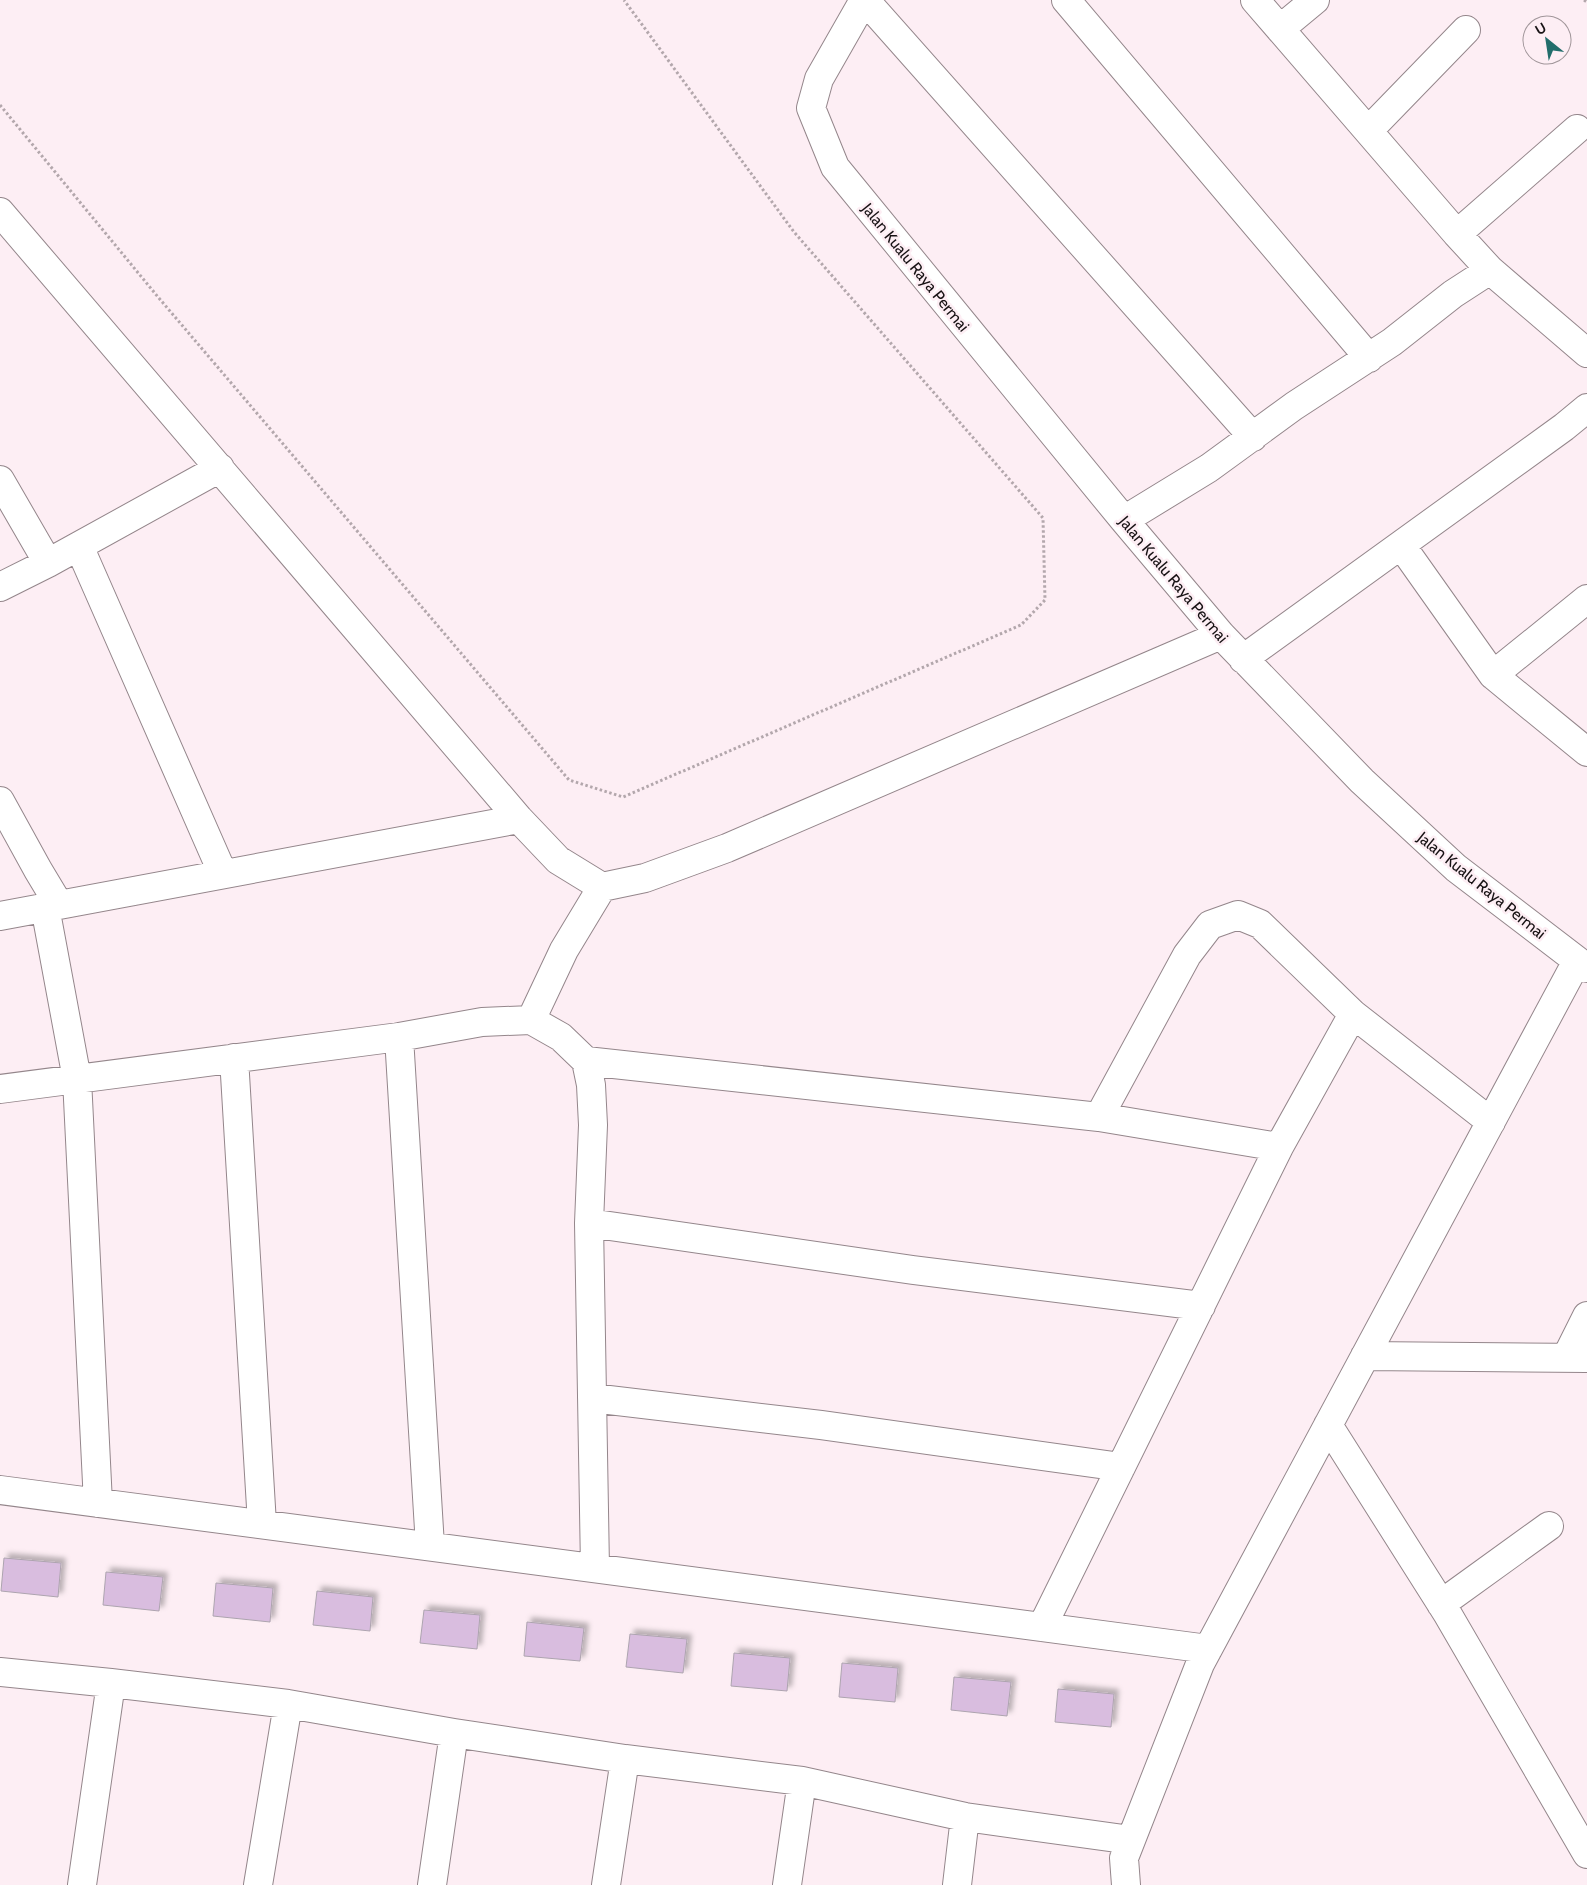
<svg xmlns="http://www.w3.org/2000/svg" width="1587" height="1885" font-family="Cabin,sans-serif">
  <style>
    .building { fill: #d9bddf; stroke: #ada4af; filter: url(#shadow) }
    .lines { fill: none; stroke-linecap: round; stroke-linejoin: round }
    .street-casing { stroke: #94868b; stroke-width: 30 }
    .path { stroke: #b3a7ac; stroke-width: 3; stroke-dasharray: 2.5 2.5; stroke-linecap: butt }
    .street { stroke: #fff; stroke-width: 28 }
    .labels { text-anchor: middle; stroke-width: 5; stroke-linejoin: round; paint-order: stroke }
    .street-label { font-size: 16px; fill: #171214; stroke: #fdeef4 }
  </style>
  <defs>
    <filter id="shadow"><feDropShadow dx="4.5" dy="-4.5" stdDeviation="2.5" flood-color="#0004"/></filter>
  </defs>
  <rect width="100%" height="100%" fill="#fdeef4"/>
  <!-- building -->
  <path class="building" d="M4,1558L61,1563L58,1597L1,1591Z
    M106,1572L163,1577L159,1611L103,1605Z
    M216,1583L273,1588L270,1622L213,1616Z
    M317,1591L373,1597L370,1631L313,1625Z
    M424,1610L480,1615L477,1649L420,1643Z
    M527,1622L584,1628L580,1661L524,1656Z
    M630,1634L687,1639L683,1673L626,1667Z
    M734,1653L790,1658L787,1691L731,1686Z
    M842,1663L898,1668L895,1702L839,1697Z
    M954,1677L1011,1682L1007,1716L951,1710Z
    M1058,1689L1114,1694L1111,1727L1055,1722Z"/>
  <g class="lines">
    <!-- street casing -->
    <g class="street-casing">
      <path id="street" d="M864,0L819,79L811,108L835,167L1124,520L1221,635L1362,781L1456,868L1587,968
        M865,0L1253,437
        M1066,0L1369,358
        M1280,29L1315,0
        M1369,130L1466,30
        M0,212L519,819L558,860L602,887L645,878L727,848L1221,635
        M1457,234L1577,129
        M1490,270L1587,353
        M0,480L48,563
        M1124,520L1209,468L1294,406L1392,342L1453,294L1490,270L1457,234L1255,0
        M1401,545L1493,675L1587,752
        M79,546L223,874
        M0,587L48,563L220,468
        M1243,659L1564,427L1587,408
        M1493,675L1587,599
        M0,801L38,870L59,905
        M45,907L77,1079L98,1503
        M0,916L519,819
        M531,1020L561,1037L586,1061L1099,1117L1279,1147
        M399,1037L430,1546
        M234,1058L262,1524
        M586,1061L591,1085L593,1125L589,1223L595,1568
        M0,1089L399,1037L482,1022L531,1020L564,950L602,887
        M1099,1117L1187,955L1210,925L1238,915L1260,924L1353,1014L1491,1122
        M589,1223L913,1270L1201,1306
        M1365,1356L1587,1358
        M1566,1358L1587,1316
        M592,1398L821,1425L1121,1467
        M1328,1425L1447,1613L1587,1854
        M0,1490L1208,1649
        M1441,1604L1549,1526
        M1042,1627L1279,1147L1353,1014
        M0,1672L111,1683L288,1704L454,1733L625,1759L802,1781L965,1817L1131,1840
        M82,1885L111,1683
        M258,1885L288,1704
        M432,1885L454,1733
        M606,1885L625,1759
        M787,1885L802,1781
        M957,1885L965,1817
        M1126,1885L1124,1858L1200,1664L1577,961"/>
    </g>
    <!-- path -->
    <path class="path" d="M1584,0L1587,2
      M0,105L158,297L569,780L623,797L1021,625L1045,600L1043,518L794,232L624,0"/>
    <!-- street -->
    <use href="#street" class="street"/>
  </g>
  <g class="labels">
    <!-- street labels -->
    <g class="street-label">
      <text transform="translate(916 267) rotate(51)" y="6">Jalan Kualu Raya Permai</text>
      <text transform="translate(1174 579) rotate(50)" y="6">Jalan Kualu Raya Permai</text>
      <text transform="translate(1482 885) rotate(39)" y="6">Jalan Kualu Raya Permai</text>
    </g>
  </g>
  <!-- north arrow -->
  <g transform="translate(1547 40) rotate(330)"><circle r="24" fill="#fdeef4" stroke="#a1969a"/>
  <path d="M0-4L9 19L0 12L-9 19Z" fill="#226e6c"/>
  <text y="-8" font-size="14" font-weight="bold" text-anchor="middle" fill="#171214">U</text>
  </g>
</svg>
